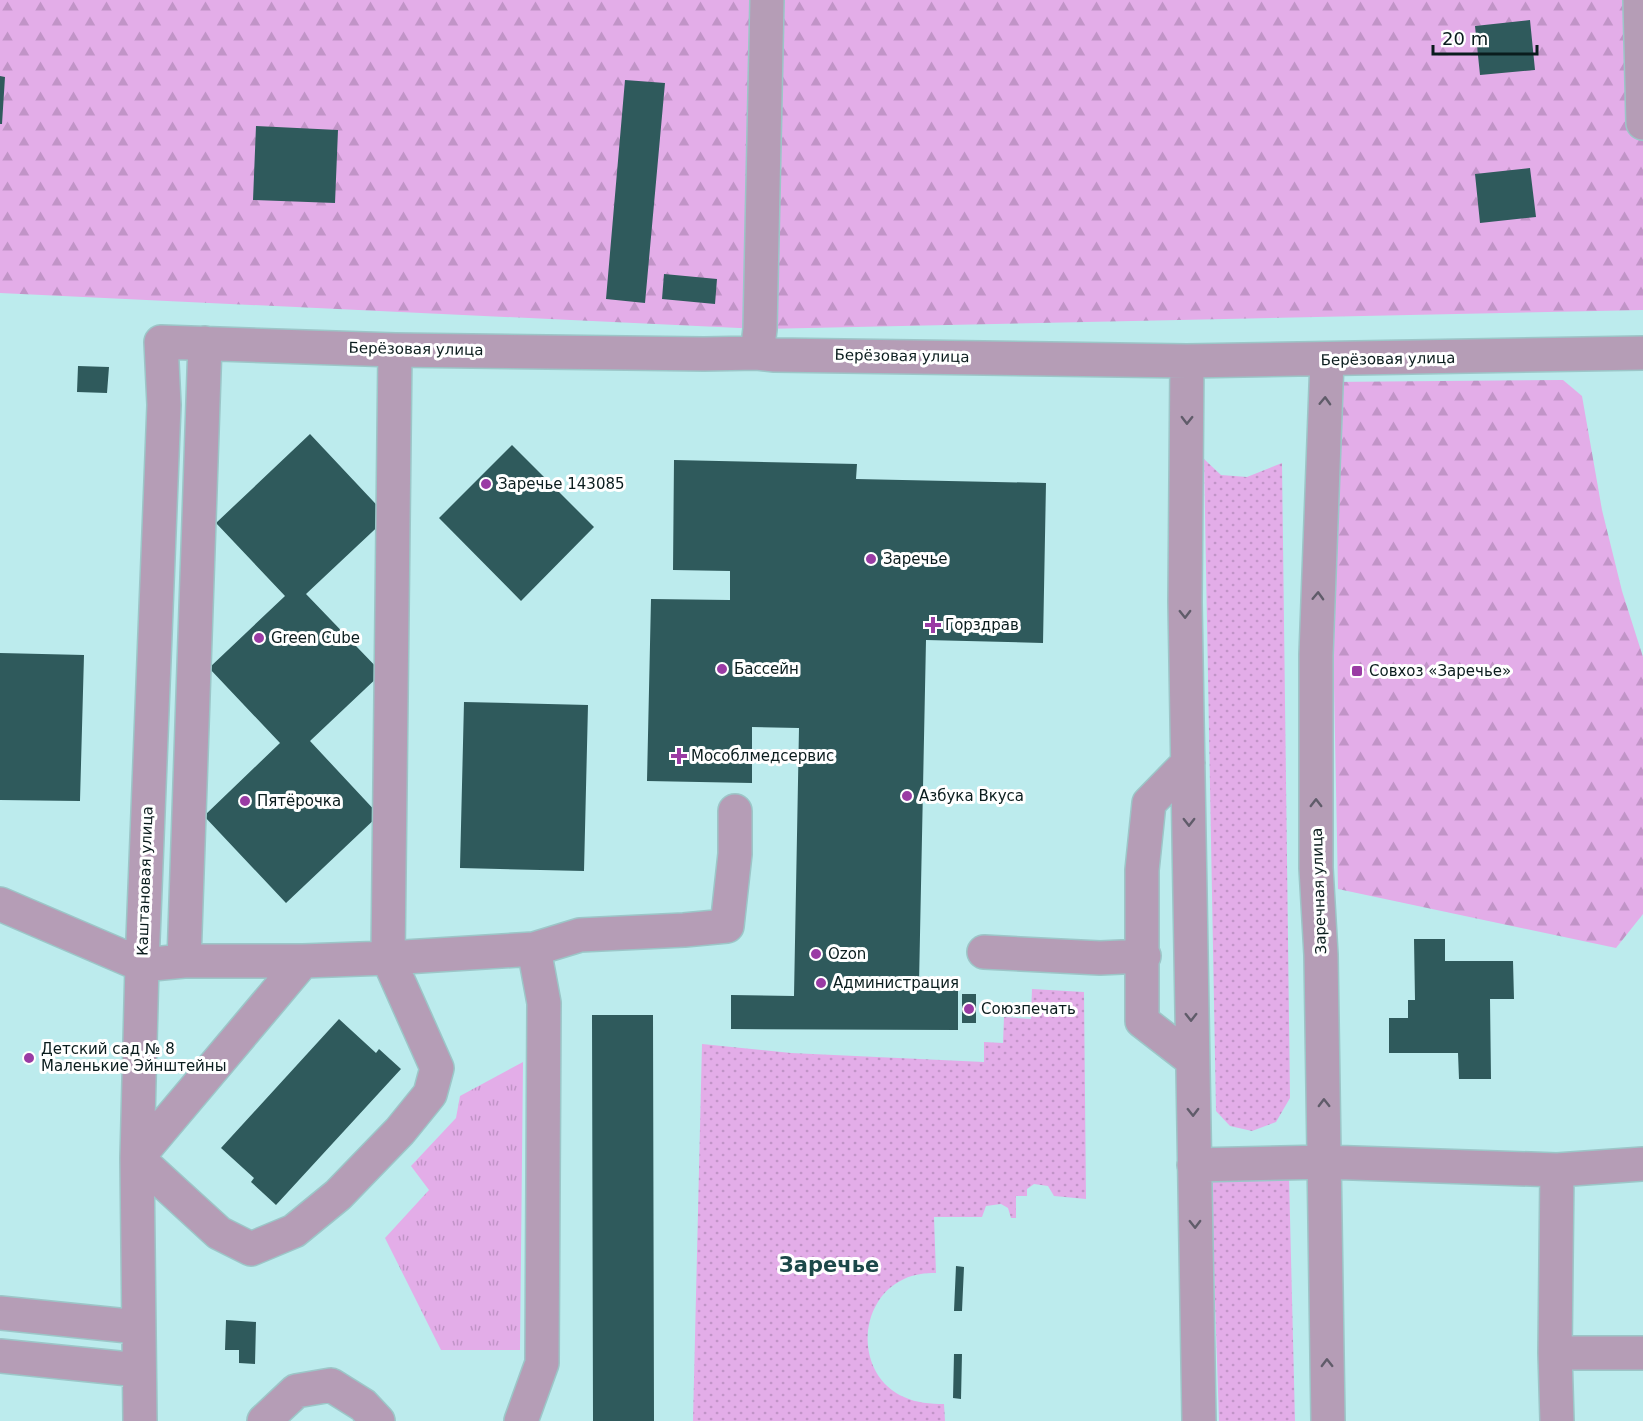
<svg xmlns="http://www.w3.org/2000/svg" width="1643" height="1421" font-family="'DejaVu Sans',sans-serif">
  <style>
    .grass { fill: url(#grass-dots) }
    .forest { fill: url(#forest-firs) }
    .park { fill: url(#park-tufts) }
    .building { fill: #2f5a5c }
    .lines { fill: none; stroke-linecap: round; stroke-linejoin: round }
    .minor-casing { stroke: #9cc6c8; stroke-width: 36 }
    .minor { stroke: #b59db6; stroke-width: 33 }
    .oneway { stroke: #605c6a }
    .poi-dot { fill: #9a3ba4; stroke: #fff; stroke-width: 2 }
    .labels { text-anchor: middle; stroke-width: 6; stroke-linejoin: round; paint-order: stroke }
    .street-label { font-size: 15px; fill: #0a1c1d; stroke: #fff }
    .poi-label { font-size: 15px; fill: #0a1c1d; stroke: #fff; text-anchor: start }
    .district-label { font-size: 21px; font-weight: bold; fill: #1c4849; stroke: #fff }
  </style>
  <defs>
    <pattern id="grass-dots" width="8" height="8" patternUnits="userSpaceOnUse" patternTransform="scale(1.5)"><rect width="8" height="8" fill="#e3ade8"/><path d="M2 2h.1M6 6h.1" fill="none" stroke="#c194c7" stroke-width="1.8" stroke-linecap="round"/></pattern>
    <pattern id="forest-firs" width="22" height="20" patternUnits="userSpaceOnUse" patternTransform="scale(1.5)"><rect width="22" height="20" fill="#e3ade8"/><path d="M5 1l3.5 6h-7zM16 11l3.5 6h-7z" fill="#c194c7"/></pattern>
    <pattern id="park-tufts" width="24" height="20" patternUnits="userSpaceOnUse" patternTransform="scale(1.5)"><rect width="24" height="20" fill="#e3ade8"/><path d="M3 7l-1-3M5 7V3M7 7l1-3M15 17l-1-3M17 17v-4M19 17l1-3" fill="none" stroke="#c194c7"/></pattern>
  </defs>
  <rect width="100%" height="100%" fill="#bcebed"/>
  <!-- grass -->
  <path class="grass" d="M1204,459L1221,475L1247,477L1282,463L1290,1098L1276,1122L1252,1131L1230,1126L1216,1111Z
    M1032,989L1084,992L1086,1199L1054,1196L1048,1186L1034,1184L1027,1189V1196H1016V1218H1011L1008,1208L1001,1204L986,1206L982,1217H934L936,1273C925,1273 914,1274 904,1279C856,1301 855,1376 904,1397C917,1403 930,1404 944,1404L945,1421H693L702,1044L791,1053L984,1062V1042L1003,1043L1004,1017L1031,1019Z
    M1289,1176L1295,1421H1219L1211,1179Z"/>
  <!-- forest -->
  <path class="forest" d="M0,0H1643V310L760,329L0,293Z
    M1563,380L1582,396L1602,510L1622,591L1643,657V914L1616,948L1338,889L1328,382Z"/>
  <!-- park -->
  <path class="park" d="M523,1062L520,1350H441L385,1238L429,1190L411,1166L456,1118L460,1096Z"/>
  <!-- building -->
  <path class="building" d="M1530,20L1535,70L1480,75L1475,26Z
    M0,76L5,77L2,124H0Z
    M625,80L665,83L645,303L606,299Z
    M256,126L338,130L335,203L253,200Z
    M1530,168L1536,217L1480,223L1475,174Z
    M664,274L717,279L715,304L662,299Z
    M78,366L109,367L107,393L77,392Z
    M310,434L388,517L306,594L382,673L310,741L379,815L286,903L204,816L280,743L209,668L285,596L216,523Z
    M512,445L594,527L521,601L439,518Z
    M674,460L857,464L856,479L1046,483L1043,643L926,640L919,984L958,985V1030L731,1029V995L794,996L799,728L752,727V783L647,781L651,599L730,600V571L673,570Z
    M0,653L84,655L80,801L0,800Z
    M464,702L588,705L584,871L460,868Z
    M1414,939H1445V961H1513L1514,999H1490L1491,1079H1459L1458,1053H1389V1018H1408V1000H1415Z
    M962,994H976V1023H962Z
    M592,1015H653L654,1421H593Z
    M339,1019L376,1053L379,1049L401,1069L276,1205L251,1182L254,1178L221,1148Z
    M956,1266L964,1267L962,1311H954Z
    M226,1320L256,1322L255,1364L239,1363V1350H225Z
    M954,1354H962L961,1399L953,1398Z"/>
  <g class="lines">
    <!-- minor casing -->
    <g class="minor-casing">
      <path id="minor" d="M1640,0L1643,123
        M395,350L388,958L437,1068L430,1094L400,1131L338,1195L294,1231L251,1249L219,1233L137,1158L303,961L388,958L534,949L544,1003L542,1363L521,1421
        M757,353L760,329L767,0
        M1327,360L1316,655V868L1321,955L1328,1421
        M1187,361L1185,602L1199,1421
        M1188,763L1149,803L1142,870V1021L1191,1059
        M0,904L142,965L184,961H303
        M534,949L580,935L684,930L727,926L735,854V811
        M984,952L1100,958L1144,956
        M184,961L205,343
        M1194,1165L1325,1162L1557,1170L1643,1164
        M0,1313L138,1327
        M1555,1353L1557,1170
        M0,1356L139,1370
        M140,1421L137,1158L142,965L164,405L161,342L395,350L704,354L757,353L775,355L1187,361L1643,353
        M264,1421L296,1391L331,1385L363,1405L378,1421
        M1557,1421L1555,1353H1643"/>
    </g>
    <!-- minor -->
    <use href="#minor" class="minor"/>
  </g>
  <!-- one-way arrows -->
  <defs><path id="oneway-chevron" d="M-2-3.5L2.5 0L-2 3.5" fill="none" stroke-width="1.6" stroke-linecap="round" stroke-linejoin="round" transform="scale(1.5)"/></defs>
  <g class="oneway">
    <use href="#oneway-chevron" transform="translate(1325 401) rotate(-88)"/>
    <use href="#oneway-chevron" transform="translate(1187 420) rotate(91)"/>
    <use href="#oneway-chevron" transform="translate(1318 596) rotate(-88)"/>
    <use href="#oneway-chevron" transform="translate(1185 614) rotate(89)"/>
    <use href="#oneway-chevron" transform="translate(1316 803) rotate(-90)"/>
    <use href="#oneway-chevron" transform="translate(1189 822) rotate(90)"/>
    <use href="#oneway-chevron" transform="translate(1191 1017) rotate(90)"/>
    <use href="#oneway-chevron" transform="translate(1324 1103) rotate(-91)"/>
    <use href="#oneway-chevron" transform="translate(1193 1112) rotate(89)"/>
    <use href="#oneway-chevron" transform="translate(1195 1224) rotate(89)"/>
    <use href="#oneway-chevron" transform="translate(1327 1363) rotate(-91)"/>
  </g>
  <!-- markers -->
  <g class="poi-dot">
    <circle cx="486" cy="484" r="6"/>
    <circle cx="871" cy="559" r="6"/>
    <path d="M930 616h6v6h6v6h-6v6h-6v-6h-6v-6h6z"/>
    <circle cx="259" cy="638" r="6"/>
    <circle cx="722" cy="669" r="6"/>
    <rect x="1351" y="665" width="12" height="12" rx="3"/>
    <path d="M676 747h6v6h6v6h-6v6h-6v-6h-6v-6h6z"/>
    <circle cx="907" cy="796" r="6"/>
    <circle cx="245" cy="801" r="6"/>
    <circle cx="816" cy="954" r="6"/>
    <circle cx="821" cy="983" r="6"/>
    <circle cx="969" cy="1009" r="6"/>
    <circle cx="29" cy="1058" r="6"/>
  </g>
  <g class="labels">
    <!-- street labels -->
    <g class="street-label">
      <text transform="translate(416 349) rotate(1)" y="5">Берёзовая улица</text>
      <text transform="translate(902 356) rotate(1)" y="5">Берёзовая улица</text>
      <text transform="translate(1388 359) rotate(-1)" y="5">Берёзовая улица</text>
      <text transform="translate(145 881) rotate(-88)" y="5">Каштановая улица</text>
      <text transform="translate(1319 891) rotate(-92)" y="5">Заречная улица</text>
    </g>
    <!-- poi labels -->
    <g class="poi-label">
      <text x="498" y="489">Заречье 143085</text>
      <text x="883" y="564">Заречье</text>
      <text x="945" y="630">Горздрав</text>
      <text x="271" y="643">Green Cube</text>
      <text x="734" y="674">Бассейн</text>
      <text x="1369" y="676">Совхоз «Заречье»</text>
      <text x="691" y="761">Мособлмедсервис</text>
      <text x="919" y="801">Азбука Вкуса</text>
      <text x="257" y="806">Пятёрочка</text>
      <text x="828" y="959">Ozon</text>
      <text x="833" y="988">Администрация</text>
      <text x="981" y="1014">Союзпечать</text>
      <text x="41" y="1054">Детский сад № 8<tspan x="41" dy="17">Маленькие Эйнштейны</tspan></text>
    </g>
    <!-- district labels -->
    <g class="district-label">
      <text x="829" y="1272">Заречье</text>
    </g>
  </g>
  <!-- scale -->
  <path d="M1433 45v9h104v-9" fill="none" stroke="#0a1c1d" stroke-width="3"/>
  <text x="1442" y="45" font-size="18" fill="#0a1c1d" stroke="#ffffff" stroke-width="4.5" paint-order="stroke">20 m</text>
</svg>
